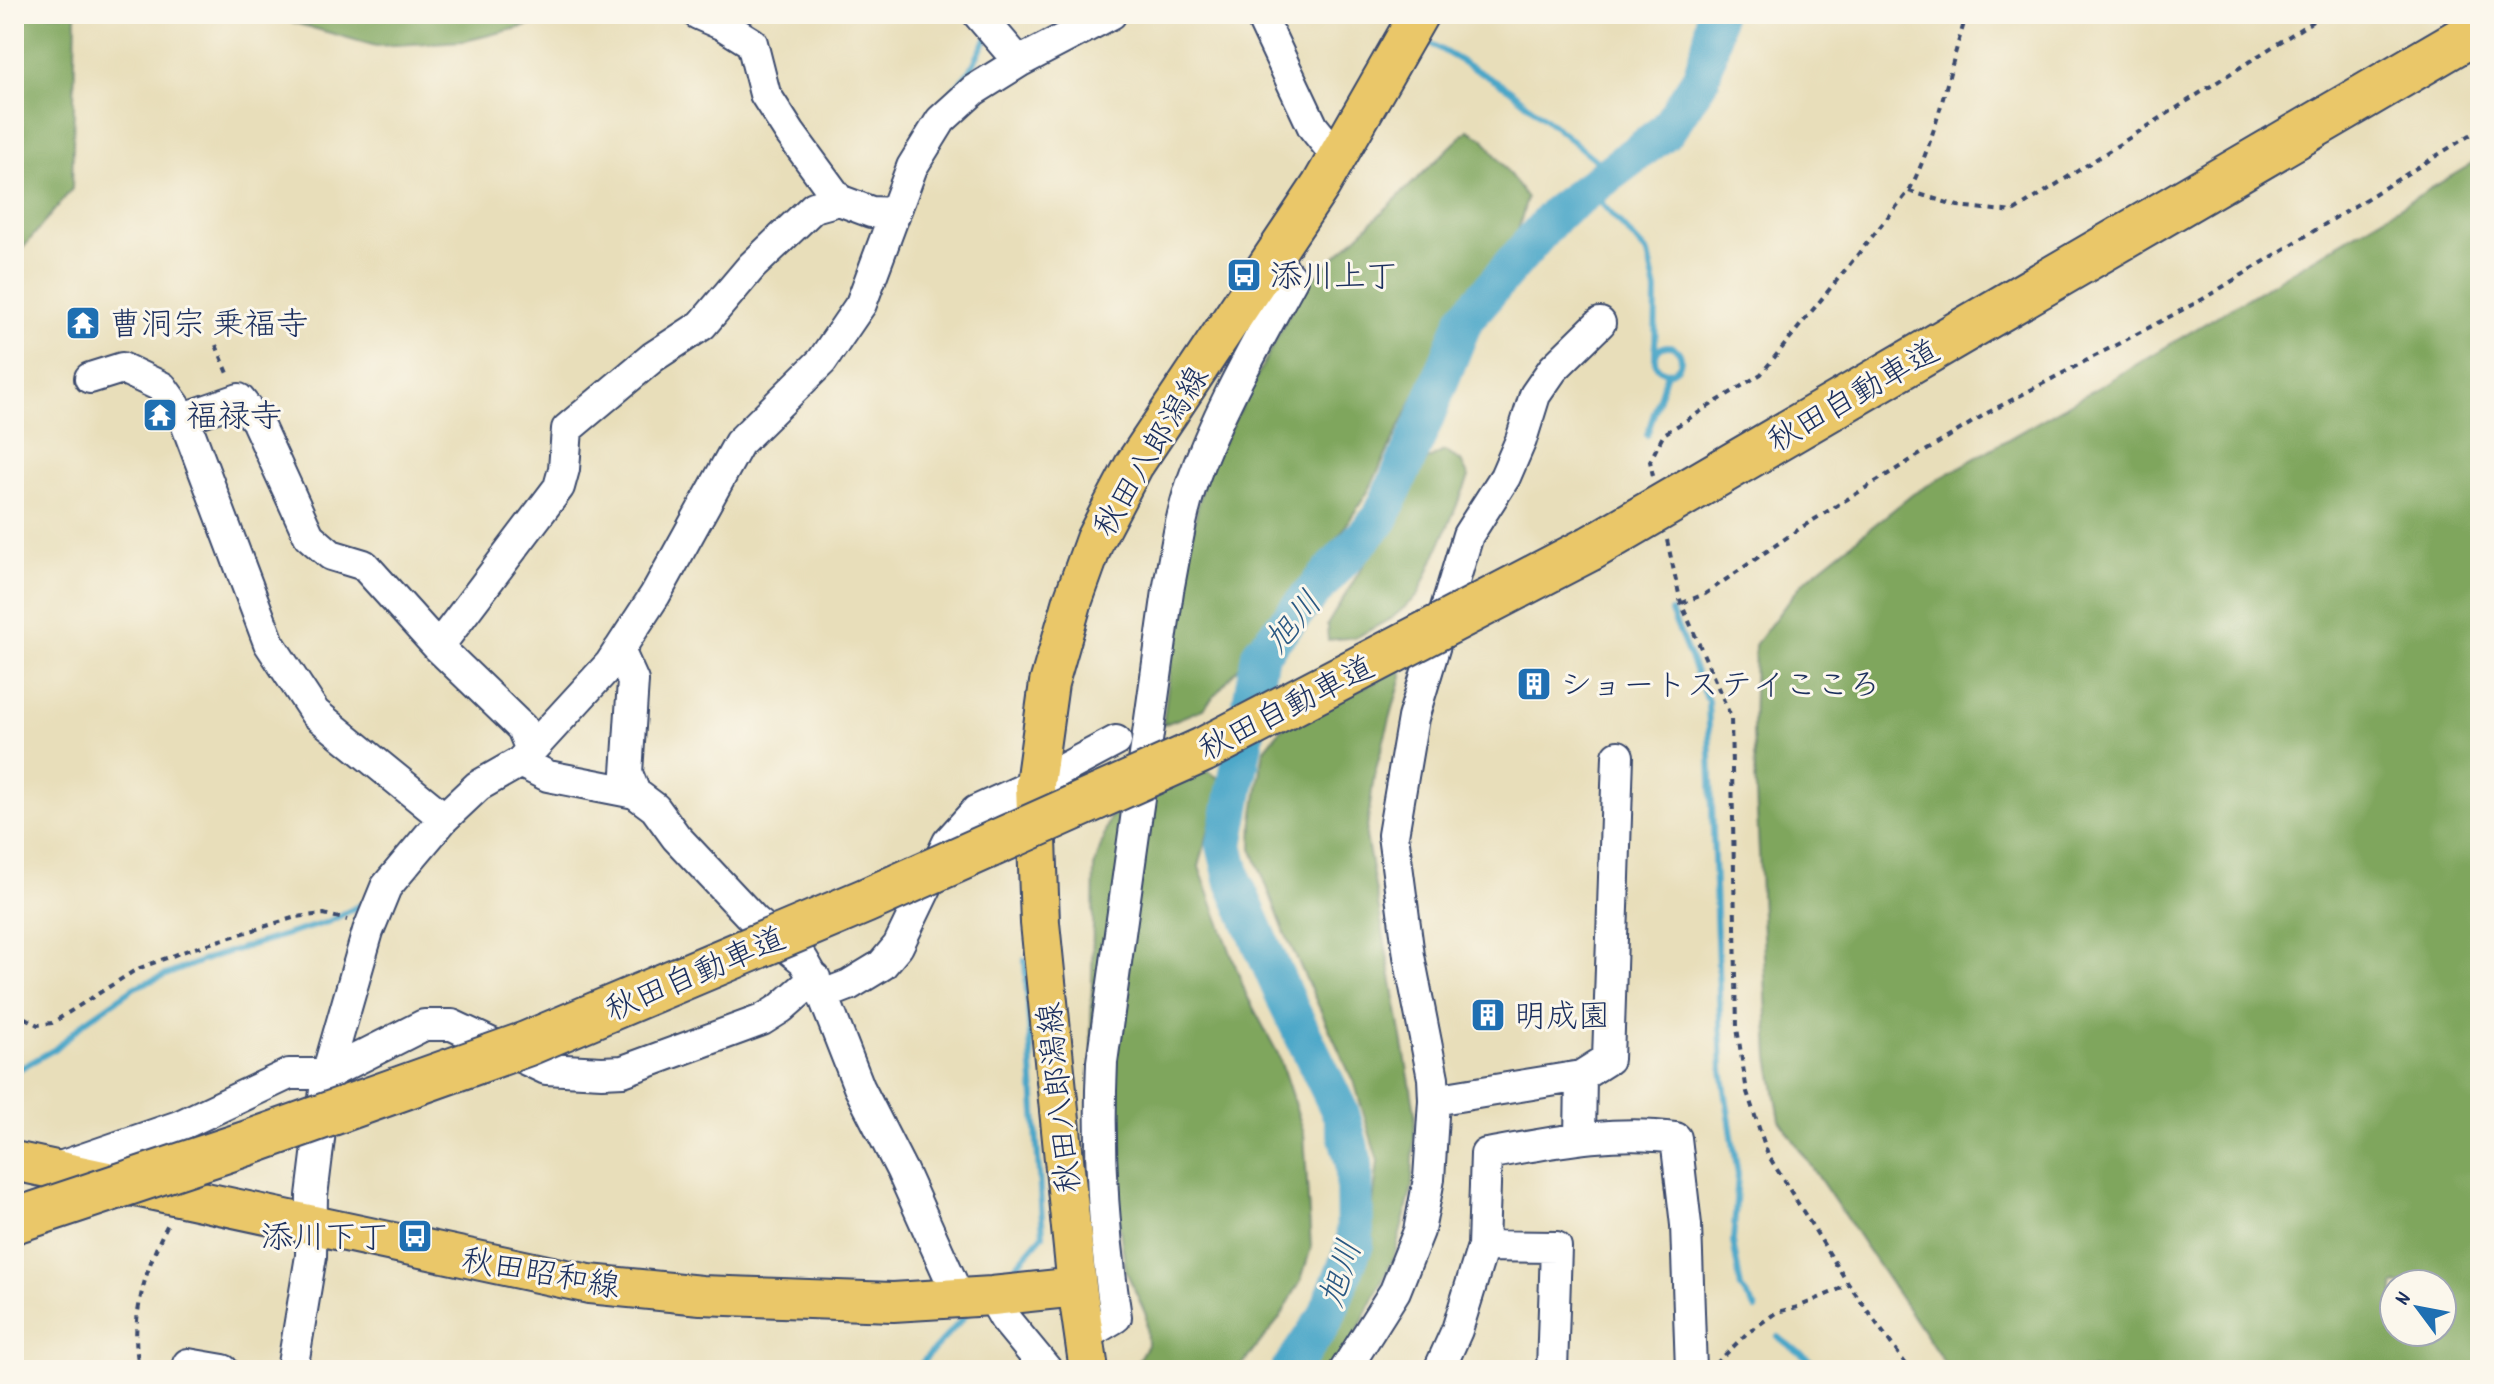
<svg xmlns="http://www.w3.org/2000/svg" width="2494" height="1384" font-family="Dekko,'Klee One',sans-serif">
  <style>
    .forest { fill: #7fa65d; stroke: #4d6a5e; stroke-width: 2; fill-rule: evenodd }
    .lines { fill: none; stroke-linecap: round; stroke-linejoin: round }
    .stream { stroke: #4aa6c8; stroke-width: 6 }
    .river { stroke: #4aa6c8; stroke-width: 38 }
    .minor-casing { stroke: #3a496c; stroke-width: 34 }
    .major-casing { stroke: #3a496c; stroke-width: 42 }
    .highway-casing { stroke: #3a496c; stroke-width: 48 }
    .path { stroke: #3a496c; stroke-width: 4; stroke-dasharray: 6 6; stroke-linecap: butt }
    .minor { stroke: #fff; stroke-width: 30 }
    .major { stroke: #eac769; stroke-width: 38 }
    .highway { stroke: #eac769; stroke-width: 44 }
    .highway-bridge-casing { stroke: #3a496c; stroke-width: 48; stroke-linecap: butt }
    .highway-bridge { stroke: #eac769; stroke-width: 44 }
    .labels { text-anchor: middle; stroke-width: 6; stroke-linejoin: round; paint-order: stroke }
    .poi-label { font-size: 32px; fill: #1b2f5e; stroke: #fbf7ec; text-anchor: start }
    .street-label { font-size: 32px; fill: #1b2f5e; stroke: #fbf7ec }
    .water-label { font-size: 34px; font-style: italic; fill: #2b5983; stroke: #fbf7ec }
  </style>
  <rect width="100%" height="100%" fill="#fbf7ec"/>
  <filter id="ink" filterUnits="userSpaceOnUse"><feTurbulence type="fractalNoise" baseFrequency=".0125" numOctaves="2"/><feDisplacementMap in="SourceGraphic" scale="16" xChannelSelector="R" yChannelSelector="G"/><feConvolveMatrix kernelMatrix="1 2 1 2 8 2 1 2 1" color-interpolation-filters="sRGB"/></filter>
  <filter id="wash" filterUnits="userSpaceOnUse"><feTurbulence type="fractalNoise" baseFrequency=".006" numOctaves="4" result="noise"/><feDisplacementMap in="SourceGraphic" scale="32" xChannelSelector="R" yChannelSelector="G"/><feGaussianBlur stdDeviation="1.8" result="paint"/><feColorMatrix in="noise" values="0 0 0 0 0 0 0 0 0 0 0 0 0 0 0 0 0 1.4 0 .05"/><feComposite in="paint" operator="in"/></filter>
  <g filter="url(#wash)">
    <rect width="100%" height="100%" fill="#e8deba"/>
    <!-- forest -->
    <path class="forest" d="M14,14H76L72,189L14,259Z
      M263,14H544L535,24L465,41L376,46Z
      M1468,130L1483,138L1527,198L1516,238L1453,317L1369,490L1343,530L1257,646L1203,709L1163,725L1181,581L1204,479L1302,289Z
      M2480,159V1370H1949L1780,1120L1769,1057L1753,731L1755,645L1803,582L1913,494L2102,385ZM2442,1284V1332H2394V1284Z
      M1444,451L1461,461L1469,477L1418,596L1392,618L1357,637L1328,640L1327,625L1427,460Z
      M1401,669L1402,676L1374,776L1366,836L1415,1111L1412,1188L1394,1257L1351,1345L1333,1370H1301L1336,1319L1368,1247L1378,1161L1355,1085L1284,931L1252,848L1253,819L1264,750L1283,727Z
      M1207,771L1222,780L1199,867L1246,994L1278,1054L1304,1133L1311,1248L1301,1280L1280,1318L1238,1370H1132L1147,1345L1146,1315L1126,1271L1091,1035L1094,868L1110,817L1173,781Z"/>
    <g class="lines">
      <!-- stream -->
      <path class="stream" d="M1428,42L1509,89L1610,172
        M954,89L970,71L986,39
        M1597,183L1603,205L1648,254L1656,291L1655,359
        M1655 359a13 13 0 1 1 26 0a13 13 0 1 1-26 0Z
        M1647,435L1667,373
        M1671,612L1708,701L1722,1070L1738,1175L1733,1241L1741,1288L1756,1309
        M14,1072L55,1049L86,1021L135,987L212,957L328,922L368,901
        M1005,1279L1043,1235L1025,960
        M1778,1337L1823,1370
        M915,1370L968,1313"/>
      <!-- river -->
      <path class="river" d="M1290,1370L1326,1317L1355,1244L1354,1163L1341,1114L1284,996L1234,882L1225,845L1260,654L1318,586L1380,519L1420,431L1465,319L1556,214L1667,130L1701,78L1712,39L1715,14"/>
    </g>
  </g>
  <g filter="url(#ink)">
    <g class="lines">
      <!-- minor casing -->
      <g class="minor-casing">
        <path id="minor" d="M698,14L723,25L752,43L765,94L790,133L839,200
          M978,14L1019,62
          M1260,14L1313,127L1338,158
          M90,378L122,368L162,387L184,418L269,643L315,713L444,818
          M184,418L239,399L256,420L309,536L331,555L364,565L438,647L522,728L531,750
          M438,647L559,487L564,469L567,429L653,357L702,325L752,266L814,207L839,200L871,212L895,213
          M619,650L633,681L627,773L635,793
          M520,762L548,776L635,793L655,808L676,837L755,921L803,960L823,995L859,1087L902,1171L959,1298
          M823,995L849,985L882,965L898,946L948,842L976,811L1035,784L1116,741
          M1581,1076L1608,1059L1618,756
          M1434,1100L1581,1076L1580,1138
          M54,1169L179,1126L289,1074H327L424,1025H452L546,1069L602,1072L623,1071L762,1020L781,1008L815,978
          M1483,1246L1556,1247L1552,1370
          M992,1296L1005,1319L1047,1370
          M1084,1336L1116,1317C1103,1232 1098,1147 1102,1062L1168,591C1175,555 1180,518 1192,483C1217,412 1256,345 1292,279L1274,259
          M188,1364L223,1370
          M292,1370L311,1256L312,1196L327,1074L368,931L386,887L444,818L478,786L520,762L610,664L655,595L739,443L822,361L861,304L912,167L941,120L974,90L1019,62L1111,14
          M1345,1370L1395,1291L1419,1231L1429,1179L1434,1100L1433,1078L1409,956L1393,835L1413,718L1468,535L1505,477L1521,440L1535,395L1553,369L1600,323
          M1439,1370L1457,1330L1483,1246L1486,1154C1549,1143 1612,1129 1676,1138L1686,1225L1691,1370"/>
      </g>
      <!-- major casing -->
      <g class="major-casing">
        <path id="major" d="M14,1161L589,1284L701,1295L893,1302L992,1296L1077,1287
          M1089,1370L1077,1287L1040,923L1035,784L1049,683L1073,600L1095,539L1134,465L1321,185L1419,14"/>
      </g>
      <!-- highway casing -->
      <g class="highway-casing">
        <path id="highway" d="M1591,548L2480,29"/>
      </g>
      <!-- path -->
      <path class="path" d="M1909,191L1958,206L2013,212L2324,14
        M216,345L230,378
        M1653,476L1650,461L1664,434L1761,374L1909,191C1938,135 1947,74 1967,14
        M1667,540L1681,603L1731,717L1737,1028L1747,1092L1768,1155L1849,1285L1910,1370
        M1682,603L1705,594L1802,527L1989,412L2203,299L2480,129
        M14,1012L38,1025L52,1023L137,969L188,950L296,917L324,914L347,920
        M1716,1364L1746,1334L1777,1312L1798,1307L1849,1285
        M140,1370C128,1323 146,1264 169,1222"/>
      <!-- minor -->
      <use href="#minor" class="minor"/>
      <!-- major -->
      <use href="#major" class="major"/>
      <!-- highway -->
      <use href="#highway" class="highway"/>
      <!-- highway-bridge casing -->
      <g class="highway-bridge-casing">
        <path id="highway-bridge" d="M14,1221L248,1143L526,1044L865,901L1203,750L1591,548"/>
      </g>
      <!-- highway-bridge -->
      <use href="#highway-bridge" class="highway-bridge"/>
    </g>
  </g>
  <!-- icons -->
  <defs>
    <g id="bus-square" transform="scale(1.8)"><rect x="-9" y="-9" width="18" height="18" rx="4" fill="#1f6fb2" stroke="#fbf7ec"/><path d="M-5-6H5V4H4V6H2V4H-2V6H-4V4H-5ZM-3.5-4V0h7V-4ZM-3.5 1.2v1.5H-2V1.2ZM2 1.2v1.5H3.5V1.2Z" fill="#fff"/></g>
    <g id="temple-square" transform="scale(1.8)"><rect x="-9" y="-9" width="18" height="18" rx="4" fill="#1f6fb2" stroke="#fbf7ec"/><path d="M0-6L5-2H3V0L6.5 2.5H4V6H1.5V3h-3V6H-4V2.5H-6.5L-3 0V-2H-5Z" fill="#fff"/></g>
    <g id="building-square" transform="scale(1.8)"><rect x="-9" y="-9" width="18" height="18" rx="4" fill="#1f6fb2" stroke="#fbf7ec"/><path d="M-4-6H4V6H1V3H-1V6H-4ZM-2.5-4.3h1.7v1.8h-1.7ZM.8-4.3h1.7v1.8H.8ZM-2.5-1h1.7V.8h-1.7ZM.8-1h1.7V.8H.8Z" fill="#fff"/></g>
  </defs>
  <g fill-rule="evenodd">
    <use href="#bus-square" x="1244" y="275"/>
    <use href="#temple-square" x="83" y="323"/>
    <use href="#temple-square" x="160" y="415"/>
    <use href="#building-square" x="1534" y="684"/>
    <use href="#building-square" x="1488" y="1015"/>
    <use href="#bus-square" x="415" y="1236"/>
  </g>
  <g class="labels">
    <!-- poi labels -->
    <g class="poi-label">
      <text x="1270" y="286">添川上丁</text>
      <text x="109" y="334">曹洞宗 乗福寺</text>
      <text x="186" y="426">福禄寺</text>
      <text x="1560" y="695">ショートステイこころ</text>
      <text x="1514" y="1026">明成園</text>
      <text x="389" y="1247" text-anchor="end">添川下丁</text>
    </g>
    <!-- street labels -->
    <g class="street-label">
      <text transform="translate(1853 395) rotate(-30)" y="11">秋田自動車道</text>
      <text transform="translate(1150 451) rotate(-59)" y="11">秋田八郎潟線</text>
      <text transform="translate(1286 707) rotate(-27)" y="11">秋田自動車道</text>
      <text transform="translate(695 973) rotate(-23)" y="11">秋田自動車道</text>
      <text transform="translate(1058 1098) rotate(-96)" y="11">秋田八郎潟線</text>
      <text transform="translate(541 1272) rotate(10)" y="11">秋田昭和線</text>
    </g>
    <!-- water labels -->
    <g class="water-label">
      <text transform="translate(1292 621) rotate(-50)" y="12">旭川</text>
      <text transform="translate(1339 1273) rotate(-72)" y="12">旭川</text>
    </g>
  </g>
  <!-- margin -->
  <rect width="2494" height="1384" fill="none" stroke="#fbf7ec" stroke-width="48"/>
  <!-- north arrow -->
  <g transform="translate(2418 1308) rotate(302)"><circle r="38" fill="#fbf7ec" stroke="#a1a7b3" stroke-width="2"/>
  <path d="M0-6L14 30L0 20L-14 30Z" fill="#1f6fb2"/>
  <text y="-12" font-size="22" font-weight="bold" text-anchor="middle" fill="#1b2f5e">N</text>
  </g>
</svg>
